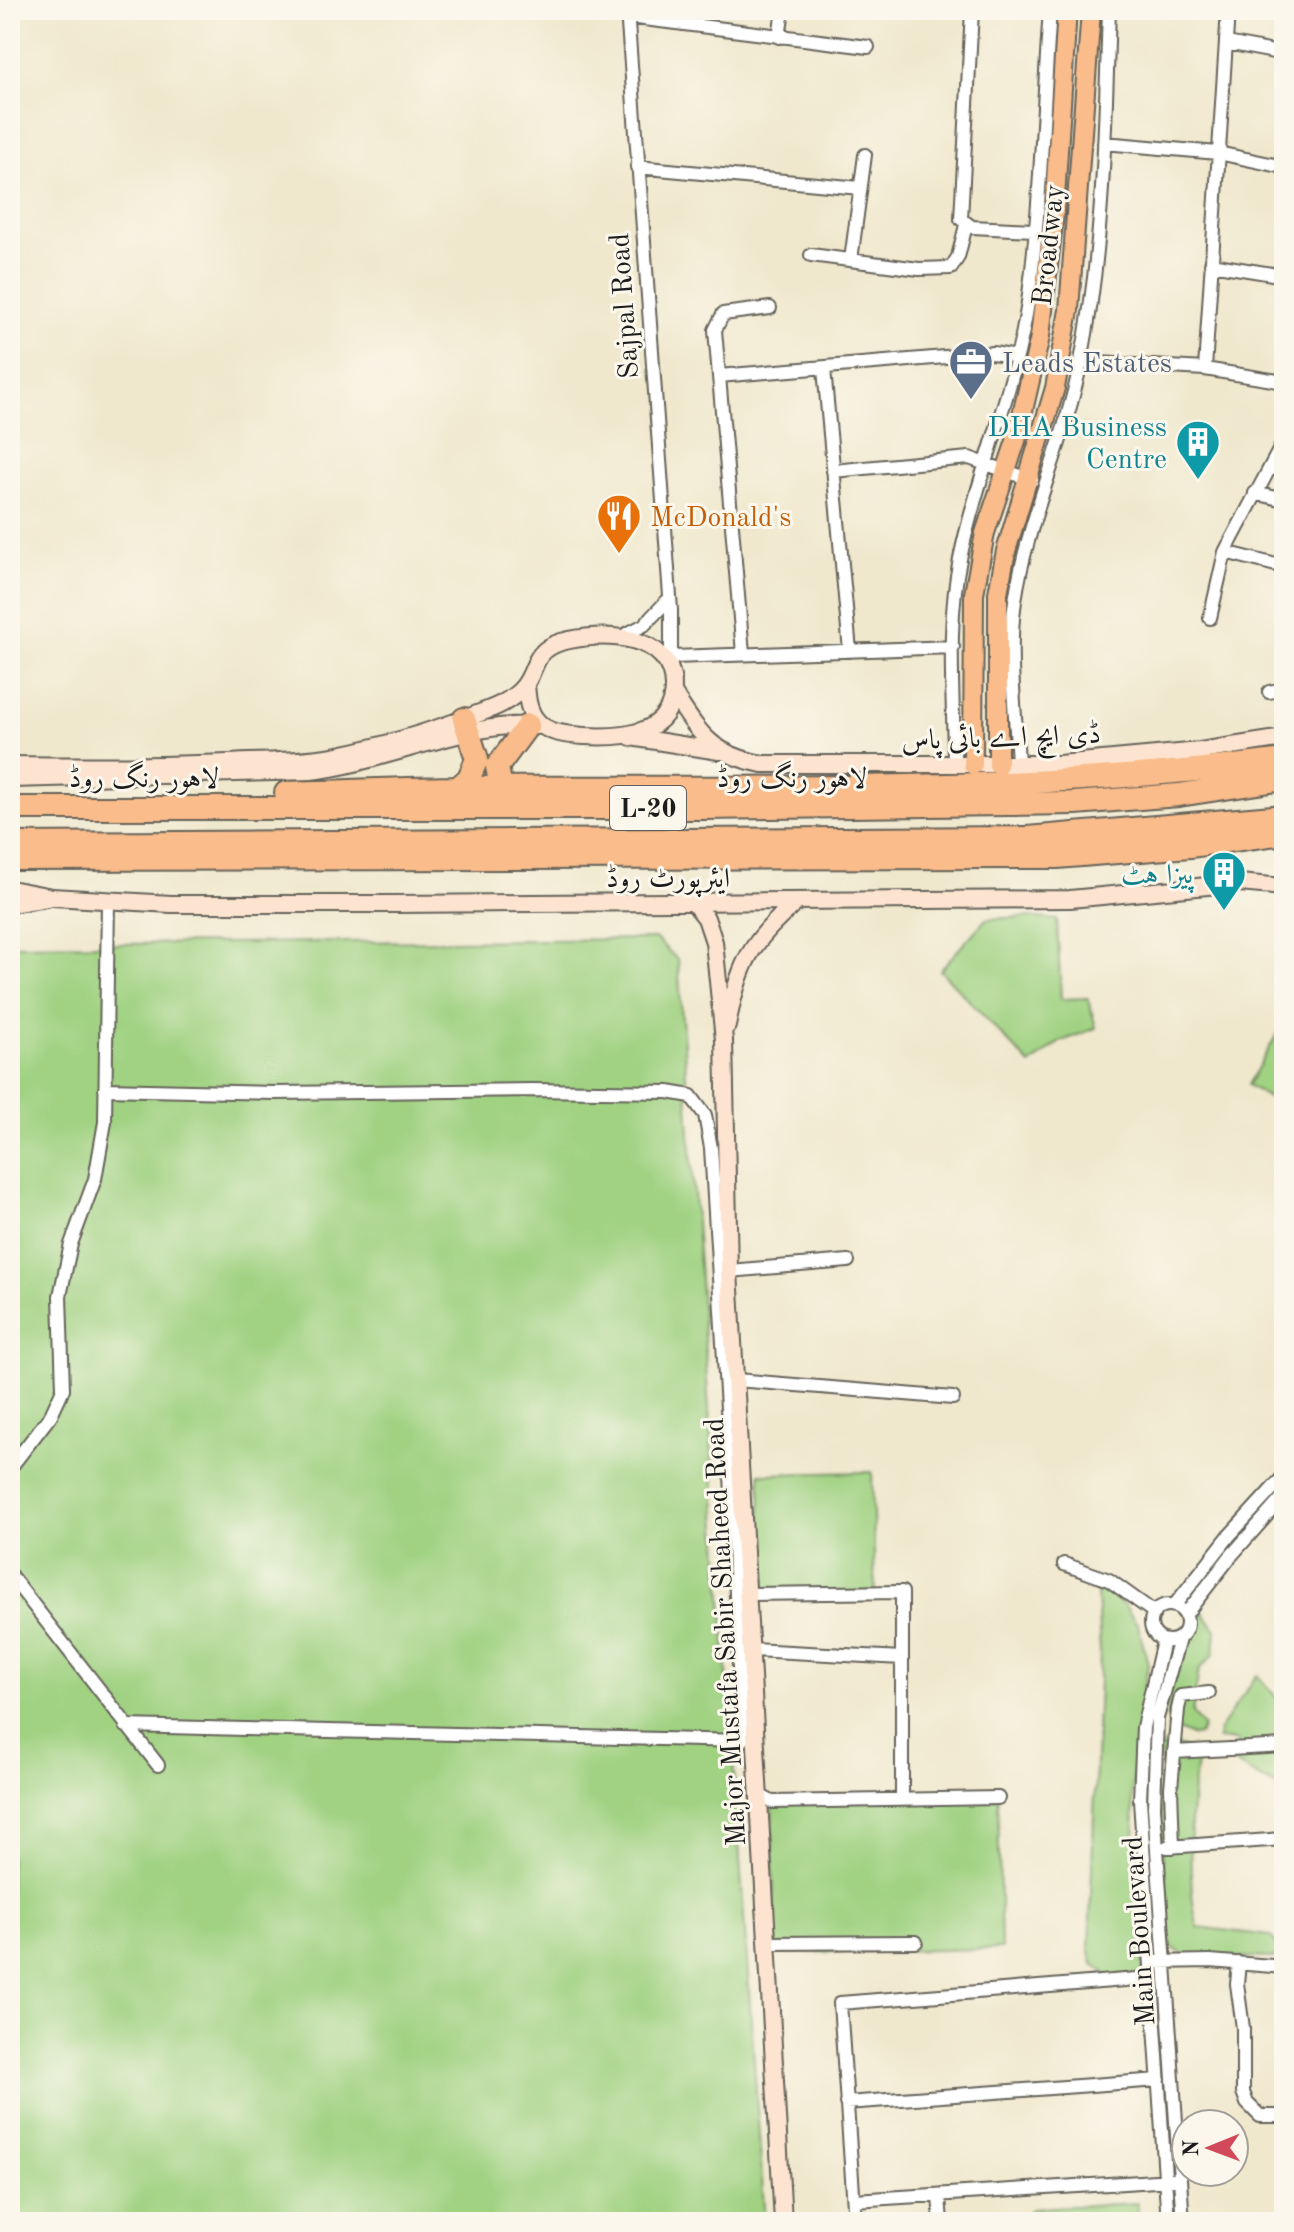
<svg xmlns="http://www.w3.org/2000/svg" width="1294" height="2232" font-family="'Old Standard TT',Amiri,serif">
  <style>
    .green { fill: #a0d282; stroke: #5e774f; stroke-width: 2 }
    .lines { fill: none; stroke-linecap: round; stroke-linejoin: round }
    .street-casing { stroke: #66635a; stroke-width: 16 }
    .secondary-casing { stroke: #66635a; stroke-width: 20 }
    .primary-casing { stroke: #66635a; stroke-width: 22 }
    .highway-casing { stroke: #66635a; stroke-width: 26 }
    .street { stroke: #fff; stroke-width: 12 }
    .secondary { stroke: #fde4d0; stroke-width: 16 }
    .primary { stroke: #f9bc8a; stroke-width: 18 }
    .highway { stroke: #f9bc8a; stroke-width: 22 }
    .labels { text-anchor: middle; stroke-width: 6; stroke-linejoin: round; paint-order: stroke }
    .shield { fill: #fbf7ec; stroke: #5f5e5a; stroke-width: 2 }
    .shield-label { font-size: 26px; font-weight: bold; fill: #1c1c1c }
    .street-label { font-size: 28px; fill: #1c1c1c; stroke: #fbf7ec }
    .service-label { font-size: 28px; fill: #4e5e75; stroke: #fbf7ec; text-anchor: start }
    .culture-label { font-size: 28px; fill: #0d838f; stroke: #fbf7ec; text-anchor: end }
    .food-label { font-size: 28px; fill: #c56008; stroke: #fbf7ec; text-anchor: start }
  </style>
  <rect width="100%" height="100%" fill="#fbf7ec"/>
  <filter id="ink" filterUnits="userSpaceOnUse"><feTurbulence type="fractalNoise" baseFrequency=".0125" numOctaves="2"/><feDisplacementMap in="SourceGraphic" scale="16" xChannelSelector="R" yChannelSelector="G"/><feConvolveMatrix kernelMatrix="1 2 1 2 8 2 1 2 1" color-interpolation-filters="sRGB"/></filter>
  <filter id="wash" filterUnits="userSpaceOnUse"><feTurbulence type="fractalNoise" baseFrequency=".006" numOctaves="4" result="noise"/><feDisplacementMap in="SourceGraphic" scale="32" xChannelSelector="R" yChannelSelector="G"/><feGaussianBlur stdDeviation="1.8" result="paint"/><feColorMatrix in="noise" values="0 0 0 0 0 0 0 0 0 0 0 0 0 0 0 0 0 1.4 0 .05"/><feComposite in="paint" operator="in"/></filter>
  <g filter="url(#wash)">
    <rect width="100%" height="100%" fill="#f0e8cd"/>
    <!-- green -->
    <path class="green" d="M1028,917L1057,920L1061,999L1088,998L1096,1028L1060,1042L1030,1065L940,970L986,919Z
      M656,939L678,960L765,2222H10V945Z
      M1284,1022V1108L1248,1085Z
      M872,1472L875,1592L763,1595L760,1474Z
      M1107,1592L1124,1605L1138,1625L1148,1664L1136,1742L1132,1795L1143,1967L1142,1973L1114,1979L1093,1964L1089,1949L1100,1653L1097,1593Z
      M1203,1612L1216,1630L1214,1654L1199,1670L1192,1713L1203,1727L1199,1735L1192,1736L1170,1727C1157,1700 1187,1635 1203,1612Z
      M1257,1675L1284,1706V1791L1234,1763L1240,1755L1237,1741L1218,1739L1219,1730Z
      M1166,1743L1194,1751C1200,1764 1194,1775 1193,1788C1190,1822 1188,1896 1198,1927L1270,1936L1280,1947L1278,1958L1186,1956L1170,1946L1161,1830V1749Z
      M998,1798L1001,1949L775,1953L772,1802Z
      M1137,2203L1138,2222H1020L1032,2208Z"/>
  </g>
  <g filter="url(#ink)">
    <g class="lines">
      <!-- street casing -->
      <g class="street-casing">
        <path id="street" d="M627,10L671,610V673
          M972,10L961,219L972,227L1034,230
          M628,17L868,47
          M779,37L783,10
          M1227,43L1284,54
          M1104,143L1218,153L1284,167
          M637,167L860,188
          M811,255L919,269L951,268L958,257L966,225
          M851,260L865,155
          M1211,264L1284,276
          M1081,362L1205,369L1284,382
          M824,369L850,651
          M1205,369L1228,10
          M719,376L993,353L1017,357
          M833,471L969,458L1032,480
          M1255,493L1284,500
          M1225,552L1284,567
          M1210,618L1225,552L1284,441
          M619,638L644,625L669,599
          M743,653L715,330L723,314L770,308
          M673,657L953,647
          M1269,692L1284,689
          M1018,765C1016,712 1007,654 1015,601C1027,519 1065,443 1081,361C1104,246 1105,126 1109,10
          M954,766C954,697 946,627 960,559C978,470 1017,387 1029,295C1041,201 1043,105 1050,10
          M105,1089L274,1093L532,1090L668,1092L691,1096L705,1115L711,1148L731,1473L742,1741L126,1726
          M729,1271L848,1261
          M736,1380L953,1398
          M10,1468L51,1415L63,1389L60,1296L71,1244L95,1179L105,1122L108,901
          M1064,1564L1109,1580L1155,1613
          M10,1575L158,1765
          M748,1594L902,1592V1798
          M1151 1623a18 18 0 1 1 36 0a18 18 0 1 1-36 0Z
          M1174,1606L1229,1536L1284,1476
          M1185,1615L1230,1557L1284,1496
          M1179,1639L1157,1718L1154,1807L1183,2222
          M1163,1641L1143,1727L1140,1800L1168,2222
          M751,1650L902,1658
          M1174,1752L1284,1746
          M759,1795L772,1802L998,1798
          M1167,1847L1284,1839
          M1173,1847L1171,1788L1178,1709L1181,1696L1209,1693
          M768,1943L916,1942
          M1156,1962L1210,1961L1284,1967
          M1239,1963L1237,1984L1243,2028V2092L1247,2103L1260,2116H1284
          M846,2103L1159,2080
          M939,2196L941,2222
          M854,2200L1172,2180
          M855,2222L840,2003L1150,1978"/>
      </g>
      <!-- secondary casing -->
      <g class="secondary-casing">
        <path id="secondary" d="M673,693C700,734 710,754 762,764H1059L1200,751L1284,738
          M631,737L719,751
          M10,765C83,766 156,766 229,763C265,761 302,762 338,755C385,746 432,731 477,714C494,708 512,701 524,686C537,670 532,651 561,642C600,631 673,632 673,687C673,736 620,738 585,736C570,735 550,734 539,723C528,713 527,698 526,684
          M10,779L311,771C383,763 470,720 536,726
          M10,889L52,897L171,904H394L1070,899L1239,883L1284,887
          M694,903L706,918L714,942L724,1040L729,1271L783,2222
          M10,904L47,898
          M727,1026C738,966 750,941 797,902"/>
      </g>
      <!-- primary casing -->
      <g class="primary-casing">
        <path id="primary" d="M973,765L974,594L985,533L1016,441L1040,337L1054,214L1067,10
          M998,765V593L1006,551L1055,388L1069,310L1091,10"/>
      </g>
      <!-- highway casing -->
      <g class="highway-casing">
        <path id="highway" d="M458,788L469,778L477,759L464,719
          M501,788L497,767L528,725
          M286,793C345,792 403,788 462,788C736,786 1011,796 1284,760
          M10,808H705L1075,803L1179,795L1284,779
          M10,844L1027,838L1284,816
          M10,859L1057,857L1190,846L1284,833"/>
      </g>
      <!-- street -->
      <use href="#street" class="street"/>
      <!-- secondary -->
      <use href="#secondary" class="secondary"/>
      <!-- primary -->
      <use href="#primary" class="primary"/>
      <!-- highway -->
      <use href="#highway" class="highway"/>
    </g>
  </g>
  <!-- icons -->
  <defs>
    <g id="office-pin" transform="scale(2.3)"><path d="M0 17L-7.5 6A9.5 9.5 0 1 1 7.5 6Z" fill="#5c6f8a" stroke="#fbf7ec"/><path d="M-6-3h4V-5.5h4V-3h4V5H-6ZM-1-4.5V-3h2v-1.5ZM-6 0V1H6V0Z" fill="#fff"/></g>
    <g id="building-pin" transform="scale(2.3)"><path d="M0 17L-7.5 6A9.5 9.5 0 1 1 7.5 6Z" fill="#0f9aa8" stroke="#fbf7ec"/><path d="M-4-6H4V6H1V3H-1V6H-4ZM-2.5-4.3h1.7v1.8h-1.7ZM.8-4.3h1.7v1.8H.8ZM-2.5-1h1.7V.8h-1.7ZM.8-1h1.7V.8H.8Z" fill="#fff"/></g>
    <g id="restaurant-pin" transform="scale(2.3)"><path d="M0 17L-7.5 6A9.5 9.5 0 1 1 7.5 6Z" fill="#e8710a" stroke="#fbf7ec"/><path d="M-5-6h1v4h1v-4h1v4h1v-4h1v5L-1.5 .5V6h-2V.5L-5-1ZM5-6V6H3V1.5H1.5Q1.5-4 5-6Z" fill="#fff"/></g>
  </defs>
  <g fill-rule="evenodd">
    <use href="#office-pin" x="971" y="362"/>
    <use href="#building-pin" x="1198" y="442"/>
    <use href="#restaurant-pin" x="619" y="516"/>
    <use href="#building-pin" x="1224" y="873"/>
  </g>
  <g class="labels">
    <!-- shield labels -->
    <rect class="shield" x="610" y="786" width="76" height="44" rx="6"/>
    <g class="shield-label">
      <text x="648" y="817">L-20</text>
    </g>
    <!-- street labels -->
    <g class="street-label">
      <text transform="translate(1047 245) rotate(-84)" y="10">Broadway</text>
      <text transform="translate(623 306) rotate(-94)" y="10">Sajpal Road</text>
      <text transform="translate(1001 736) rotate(-2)" y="10">ڈی ایچ اے بائی پاس</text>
      <text x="144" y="787">لاہور رنگ روڈ</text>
      <text x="792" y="787">لاہور رنگ روڈ</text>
      <text x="668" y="887">ایئرپورٹ روڈ</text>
      <text transform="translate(724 1632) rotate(-93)" y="10">Major Mustafa Sabir Shaheed Road</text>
      <text transform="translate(1138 1931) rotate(-94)" y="10">Main Boulevard</text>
    </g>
    <!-- service labels -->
    <g class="service-label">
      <text x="1002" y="372">Leads Estates</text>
    </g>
    <!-- culture labels -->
    <g class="culture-label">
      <text x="1167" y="436">DHA Business<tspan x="1167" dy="32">Centre</tspan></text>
      <text x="1193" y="883">پیزا ہٹ</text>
    </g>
    <!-- food labels -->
    <g class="food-label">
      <text x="650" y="526">McDonald's</text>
    </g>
  </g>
  <!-- margin -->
  <rect width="1294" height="2232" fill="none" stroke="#fbf7ec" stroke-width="40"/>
  <!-- north arrow -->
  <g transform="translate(1210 2148) rotate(269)"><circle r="38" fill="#fbf7ec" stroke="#a29f99" stroke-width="2"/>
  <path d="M0-6L14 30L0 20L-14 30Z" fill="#d1495b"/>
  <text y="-12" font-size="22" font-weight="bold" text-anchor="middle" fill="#1c1c1c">N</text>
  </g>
</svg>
